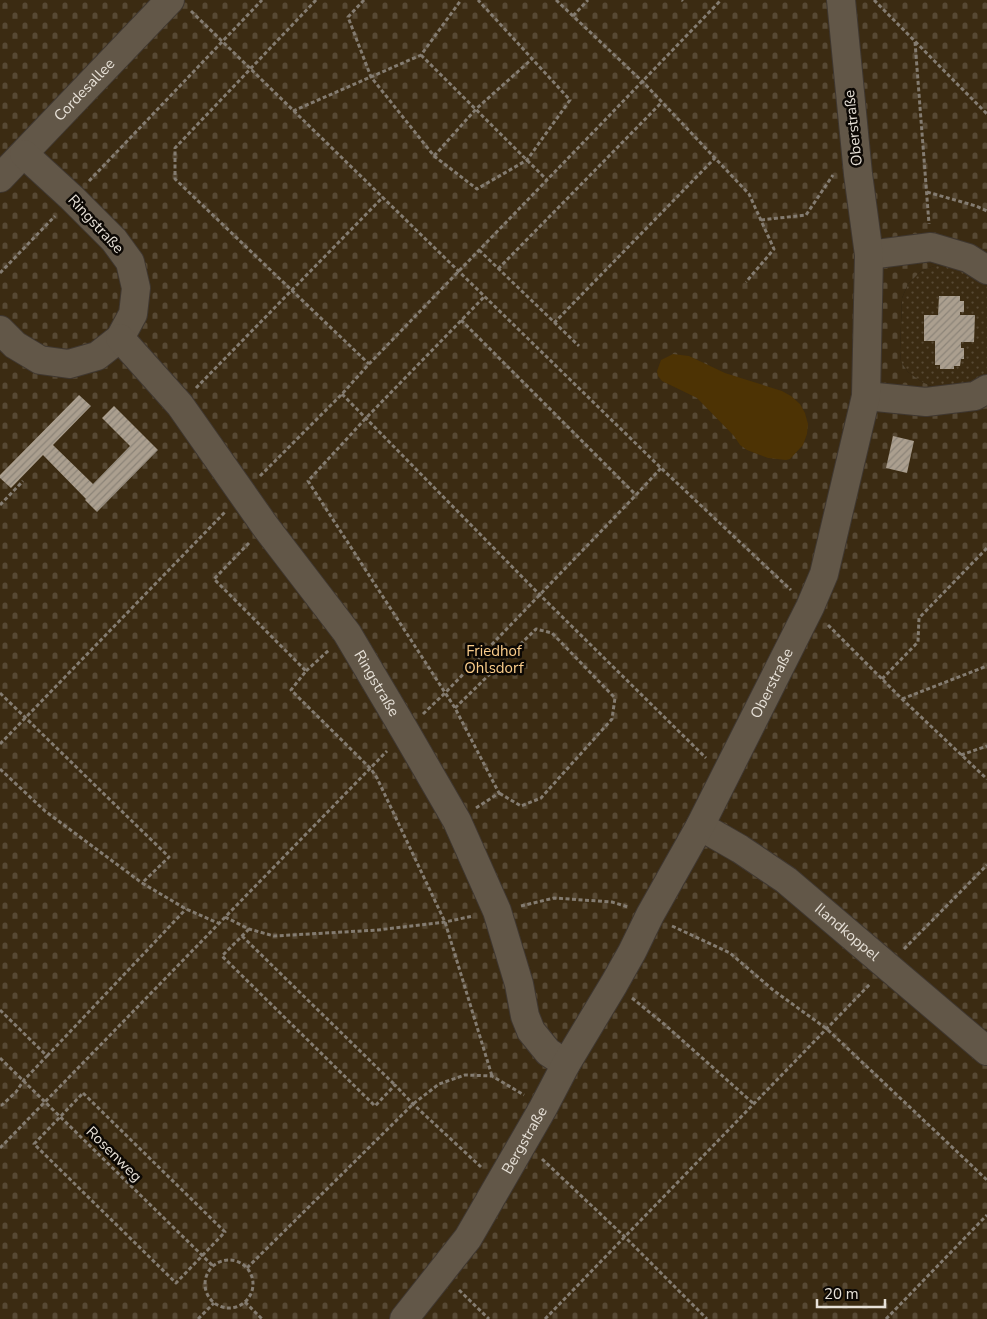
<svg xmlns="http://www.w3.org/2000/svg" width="987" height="1319" font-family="'Nunito Sans',sans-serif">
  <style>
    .grass { fill: url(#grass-dots) }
    .cemetery { fill: url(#cemetery-stones) }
    .water { fill: #4d3304 }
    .building { fill: url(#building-hatch) }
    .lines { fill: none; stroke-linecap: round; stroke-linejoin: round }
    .minor-casing { stroke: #3f3730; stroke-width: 30 }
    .path { stroke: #847c71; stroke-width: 3; stroke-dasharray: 4 2.5; stroke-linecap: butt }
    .minor { stroke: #625748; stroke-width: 28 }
    .labels { text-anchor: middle; stroke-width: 5; stroke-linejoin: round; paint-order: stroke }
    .street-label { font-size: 15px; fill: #e7e1d8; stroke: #0c0804 }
    .park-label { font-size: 15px; fill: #fdcf8c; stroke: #0c0804 }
  </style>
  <defs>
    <pattern id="grass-dots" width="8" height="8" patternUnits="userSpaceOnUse" patternTransform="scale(1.25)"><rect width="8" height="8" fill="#3b2b12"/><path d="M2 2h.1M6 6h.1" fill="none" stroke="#574934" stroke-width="1.8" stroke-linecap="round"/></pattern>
    <pattern id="cemetery-stones" width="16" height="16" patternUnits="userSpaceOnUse" patternTransform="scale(1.25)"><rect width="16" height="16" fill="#3b2b12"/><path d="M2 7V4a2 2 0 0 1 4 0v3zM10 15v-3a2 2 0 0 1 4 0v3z" fill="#574934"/></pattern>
    <pattern id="building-hatch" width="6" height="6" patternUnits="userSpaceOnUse" patternTransform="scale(1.25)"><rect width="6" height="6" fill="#ab9f8f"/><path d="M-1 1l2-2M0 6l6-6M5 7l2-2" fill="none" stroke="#8c8478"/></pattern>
  </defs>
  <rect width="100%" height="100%" fill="#261d10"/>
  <!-- grass -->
  <path class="grass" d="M950,265L987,279V375L967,386L936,388L922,382L908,372L901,362L900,351L902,298L908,284L921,271L934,266Z"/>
  <!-- cemetery -->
  <path class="cemetery" d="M0,0H987V279L950,265L934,266L921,271L908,284L902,298L900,351L901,362L908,372L922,382L936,388L967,386L987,375V1319H0Z"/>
  <!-- water -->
  <path class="water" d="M673,354L689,356L725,373L782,391L791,396L800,404L805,413L808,424L807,434L803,445L790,459L786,460L768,458L747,450L740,445L734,436L697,398L662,381L658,376L657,371L661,360Z"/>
  <!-- building -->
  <path class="building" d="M939,296H960V301H964V312H960V315H975L974,342H961V348H964V359H961L960,366H954V369H940V365H935V341H924V315H938Z
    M79,395L91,406L53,445L93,484L130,446L102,418L114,406L158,450L97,512L85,500L86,499L43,455L11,488L0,478V475Z
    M893,436L914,441L907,473L886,468Z"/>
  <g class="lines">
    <!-- minor casing -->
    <g class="minor-casing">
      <g id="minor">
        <path id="s1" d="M0,178L170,0"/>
        <path d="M869,255L931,247L968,258L987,270"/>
        <path d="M0,330L15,345L40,360L69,364L97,356L120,338L133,314L136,288L130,262L114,240L72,198L24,154"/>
        <path id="s2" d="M120,338L180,405L265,526L347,633L405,731L457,821L497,911L519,984L525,1016L531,1031L548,1052L566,1064"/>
        <path d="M866,396L926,402L975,396L987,389"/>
        <path id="s3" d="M700,826L740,849L786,880L987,1051"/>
        <path id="s4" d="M404,1319L468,1238L543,1108L566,1064L614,984L632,952L650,915L700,826L810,607L824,574L866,396L869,255L858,174L841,0"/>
      </g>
    </g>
    <!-- path -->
    <path class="path" d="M316,0L175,148V179L369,364
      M364,0L348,17L371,77L434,156L477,189L527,160L570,100L478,0
      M556,0L642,81L749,194L774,249L746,282
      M682,0L683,1
      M874,0L987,114
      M191,11L661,468L791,590
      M573,16L588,0
      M915,42L929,224
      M421,55L547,180
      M293,111L421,55L461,0
      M434,156L476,109L532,59
      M89,181L262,0
      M927,192L976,206L987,211
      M761,220L806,215L833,175
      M479,250L579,346
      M498,269L662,102
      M0,273L55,216
      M461,320L636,495
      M554,323L715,158
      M196,388L383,197
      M342,394L540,595L706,758
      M260,476L342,394L369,364L721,0
      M0,505L23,481
      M249,543L214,579L306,671L291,690L371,769L377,778L445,922L492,1076
      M828,625L902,699L987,779
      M306,671L329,650
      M882,679L918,642L919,618L987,548
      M0,693L169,857L142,883L186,909L218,923
      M902,699L987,666
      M455,708L536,629L552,633L615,698L612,719L541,798L521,806L499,793
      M423,714L445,693L636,495L661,468
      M0,744L226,511
      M961,755L987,746
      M0,769L45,811L142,883
      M476,808L499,793L455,708L308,481L366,418L485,296
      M521,906L554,898L612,902L628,907
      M225,917L249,929L274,936L378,930L445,922L473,916
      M672,926L730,953L773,990L827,1029L987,1180
      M249,929L222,956L375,1106L395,1085L413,1104L481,1167
      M242,936L395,1085
      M904,949L987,865
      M632,998L664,1024L754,1104
      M0,1010L47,1056L24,1080L16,1092L2,1105H0
      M47,1056L186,909
      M0,1058L213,1266
      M83,1093L225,1232L176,1283L34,1144Z
      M0,1148L387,751
      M542,1159L625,1237L707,1319
      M205 1284a24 24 0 1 1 48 0a24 24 0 1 1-48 0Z
      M247,1268L413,1104L439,1084L465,1075L492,1076L524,1095
      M459,1290L489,1319
      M245,1302L262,1319
      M198,1319L214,1303
      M545,1319L870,984
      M886,1319L987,1215"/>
    <!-- minor -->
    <use href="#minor" class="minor"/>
  </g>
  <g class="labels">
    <!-- street labels -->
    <g class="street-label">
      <text dy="5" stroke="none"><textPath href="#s1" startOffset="122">Cordesallee</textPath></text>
      <text transform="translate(853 128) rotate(-96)" y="5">Oberstraße</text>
      <text transform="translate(96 224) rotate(47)" y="5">Ringstraße</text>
      <text dy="5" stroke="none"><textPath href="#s4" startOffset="736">Oberstraße</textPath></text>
      <text dy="5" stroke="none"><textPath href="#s2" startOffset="431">Ringstraße</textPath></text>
      <text dy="5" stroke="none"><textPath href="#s3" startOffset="182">Ilandkoppel</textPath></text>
      <text dy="5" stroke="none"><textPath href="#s4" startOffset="216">Bergstraße</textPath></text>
      <text transform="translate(114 1154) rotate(45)" y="5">Rosenweg</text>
    </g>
    <!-- park labels -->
    <g class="park-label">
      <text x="494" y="656">Friedhof<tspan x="494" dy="17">Ohlsdorf</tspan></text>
    </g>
  </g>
  <!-- scale -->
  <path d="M817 1299v8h68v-8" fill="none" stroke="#e7e1d8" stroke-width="2.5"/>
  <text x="824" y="1299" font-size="15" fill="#e7e1d8" stroke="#0c0804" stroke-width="4" paint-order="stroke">20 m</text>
</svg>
